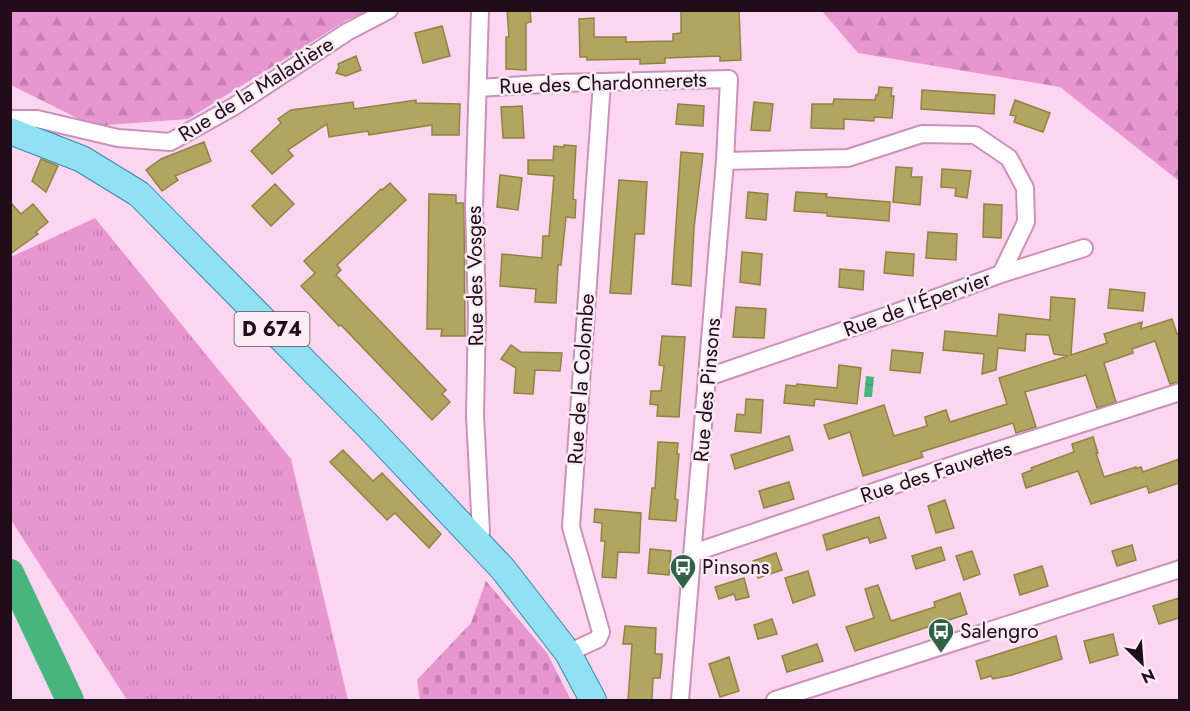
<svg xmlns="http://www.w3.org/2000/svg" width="1190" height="711" font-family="Jost,sans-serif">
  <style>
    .grass { fill: url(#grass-tufts) }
    .forest { fill: url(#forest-firs) }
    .cemetery { fill: url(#cemetery-stones) }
    .water { fill: url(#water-ripples) }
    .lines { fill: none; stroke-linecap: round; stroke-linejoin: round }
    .river { stroke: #47b57e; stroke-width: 28 }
    .building { fill: #b2a562; stroke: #908340; stroke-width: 1.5 }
    .street-casing { stroke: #cc91ba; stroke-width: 20 }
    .primary-casing { stroke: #3a88a4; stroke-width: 28 }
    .street { stroke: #fff; stroke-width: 16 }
    .primary { stroke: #91e0f4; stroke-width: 26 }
    .labels { text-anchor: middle; stroke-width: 5; stroke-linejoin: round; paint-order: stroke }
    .shield { fill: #f9ecf5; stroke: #624f5c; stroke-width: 1.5 }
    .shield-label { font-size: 20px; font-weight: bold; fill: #210c1b }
    .street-label { font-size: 21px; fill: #210c1b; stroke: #f9ecf5 }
    .poi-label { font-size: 21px; fill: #210c1b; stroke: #f9ecf5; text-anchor: start }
  </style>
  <defs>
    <pattern id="grass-tufts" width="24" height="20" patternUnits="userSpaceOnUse" patternTransform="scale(1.5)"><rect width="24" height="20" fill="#e896d0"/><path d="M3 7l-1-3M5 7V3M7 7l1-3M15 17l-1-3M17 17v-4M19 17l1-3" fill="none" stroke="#c780b2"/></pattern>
    <pattern id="forest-firs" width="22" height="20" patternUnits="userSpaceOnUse" patternTransform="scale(1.5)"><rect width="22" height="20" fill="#e896d0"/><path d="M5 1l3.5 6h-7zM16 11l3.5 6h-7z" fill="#c780b2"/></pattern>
    <pattern id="cemetery-stones" width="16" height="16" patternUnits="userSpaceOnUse" patternTransform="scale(1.5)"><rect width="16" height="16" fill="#e896d0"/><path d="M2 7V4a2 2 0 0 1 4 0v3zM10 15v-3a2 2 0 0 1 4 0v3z" fill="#c780b2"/></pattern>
    <pattern id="water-ripples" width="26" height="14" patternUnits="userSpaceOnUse" patternTransform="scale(1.5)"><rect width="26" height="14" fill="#47b57e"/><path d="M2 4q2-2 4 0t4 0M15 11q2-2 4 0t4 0" fill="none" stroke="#3e9a6c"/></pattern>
  </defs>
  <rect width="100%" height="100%" fill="#fcd6f0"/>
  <!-- grass -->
  <path class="grass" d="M95,218L291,459L348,700H127L11,520V257Z"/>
  <!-- forest -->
  <path class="forest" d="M10,11H368L347,20L188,119L93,126L11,85Z
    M822,11H1179V181L1060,87L858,53Z"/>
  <!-- cemetery -->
  <path class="cemetery" d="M486,581L547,653L571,700H420L417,680L471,623Z"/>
  <!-- water -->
  <path class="water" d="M866,376L874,377L872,397H864Z"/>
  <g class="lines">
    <!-- river -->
    <path class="river" d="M10,573L70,700"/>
  </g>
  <!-- building -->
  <path class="building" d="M507,10H530L531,22L526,23V70L506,69V37H509Z
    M681,10H739L741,60L720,61V56L665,58V63L640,64V59L587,60V57H580L579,19L594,18V37H626V42L673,41V34L681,33Z
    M442,26L450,56L423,63L415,33Z
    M356,56L361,70L346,76L336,73L339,67L338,64Z
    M879,87L892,88L891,96H894L892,118L874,117V121L844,119V129L811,128L812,104H833L834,99L875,100L876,95H878Z
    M922,90L995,95L994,114L921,109Z
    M416,100V103L460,104L459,135H432V125L369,135L368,131L329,137L327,124L288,150L293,156L272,174L251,151L281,123L278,119L291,110L353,102L354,109Z
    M1015,100L1050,113L1043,132L1014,122L1016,116L1010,115Z
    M754,102L773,104L770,131L751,130Z
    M678,104L704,106L703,126L676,124Z
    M522,106L524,138H503L501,107Z
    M204,142L211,161L175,176L178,180L162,191L146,170L161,159Z
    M564,145L576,146L573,199L576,200L575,218L566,217L561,265H558L556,303L535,302L536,289L500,286L502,254L542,258L543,236H549L554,176L528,174V160H553L554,146L564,147Z
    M681,152L703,154L694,228L691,286L672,284Z
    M41,159L58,166L46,192L32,181Z
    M896,167L912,168L911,177H922L920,205L893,202Z
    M942,169L971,171L967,198L955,196L956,188L941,187Z
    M500,175L522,178L518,210L497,207Z
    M619,180L647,182L644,234H635L631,294L610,293Z
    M390,183L406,200L337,265L341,270L336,275L446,390L442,394L450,402L432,420L341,325L339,326L301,286L315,273L304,261L381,189L382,190Z
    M275,184L294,204L271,226L252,206Z
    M748,192L768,194L766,220L746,218Z
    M796,192L827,194L826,197L890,202L889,221L827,216V213L794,211Z
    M429,194L456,195V203H464L465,336H441L442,329H427Z
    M10,202L21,214L33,204L48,222L36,232L38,234L10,254Z
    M984,204L1002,205L1001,238L983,237Z
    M928,232L957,234L956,260L926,258Z
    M742,252L762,254L760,285L740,282Z
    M886,252L914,254L913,276L884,273Z
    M840,269L864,271L863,290L839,287Z
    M1110,289L1145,293L1143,311L1108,308Z
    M1051,297L1075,299L1071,355L1107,343L1104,334L1142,322L1141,329L1172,319L1177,334L1179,333V382L1170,384L1155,341L1132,349L1133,353L1104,363L1116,402L1097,408L1086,375L1025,392L1036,427L1016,433L1013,423L921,452L923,457L863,476L850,432L829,439L824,425L884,405L894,436L927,426L925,417L946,410L950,422L1007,404L999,378L1068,356L1054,354L1049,335L1026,334L1025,351L998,348L996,370L982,374L984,354L943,350L945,331L997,336L999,314L1050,320Z
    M736,307L766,309L764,338L733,337Z
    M662,336L685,337L679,417L657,416L658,405L650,404L651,391H661L664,366L659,365Z
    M511,345L521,352L562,353L560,371L535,370L533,394L514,393L516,368L501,359Z
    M892,350L923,353L920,373L890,370Z
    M839,365L861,368L857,404L815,399L814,406L784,403L786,385L796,386L797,384L837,388Z
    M746,399L763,400L761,433L735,431L737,414L745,415Z
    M789,436L793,450L735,469L731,455Z
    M1093,437L1098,453H1096L1104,477L1136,467V469L1141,467L1143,472L1179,459V483L1149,493L1147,486L1091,504L1078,471L1026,488L1022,474L1032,470L1031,468L1074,452L1072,444Z
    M658,442L678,443L677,454H679L675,499L678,500L676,521L649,519L652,488H655Z
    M343,450L373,481L382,473L441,534L429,548L395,513L387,520L330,462Z
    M789,482L794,499L764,508L759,491Z
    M945,500L954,528L936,533L928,506Z
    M595,509L641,513L639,553L618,552L616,578L602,577L605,541H601L602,523L594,522Z
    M879,517L886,538L870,543L868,537L827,550L823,535Z
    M1132,545L1136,560L1117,566L1112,551Z
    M941,547L945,560L916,569L912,556Z
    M650,549L671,551L669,575L648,573Z
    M972,551L980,574L964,580L956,556Z
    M776,553L782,570L758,578L753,561Z
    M1042,566L1048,586L1020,595L1014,575Z
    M808,571L815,595L793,603L785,578Z
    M744,578L749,597L736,600L734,594L719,599L715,587Z
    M878,585L891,621L935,607L934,602L960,593L967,614L855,651L846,627L874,618L865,589Z
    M1179,598V618L1159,624L1153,606Z
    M772,619L777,634L758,639L754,625Z
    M625,626L656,628L655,654H662V660L660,678H653L652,700H628L632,644H623Z
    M1113,634L1118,655L1090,663L1084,641Z
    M1056,636L1062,659L1012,675L993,679L991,676L981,679L976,661Z
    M817,644L823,661L787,672L782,656Z
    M729,657L739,691L720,697L709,664Z"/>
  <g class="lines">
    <!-- street casing -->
    <g class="street-casing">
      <path id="street" d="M478,88L558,83L729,79L725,161L680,700
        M10,119H37L118,138L170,142L233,107L347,32L389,10
        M1001,274L1084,248
        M708,377L889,315L1001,274L1026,222L1025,188L1009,158L975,135L922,134L848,158L725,161
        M475,540L481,532L475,415L477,312L474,206L480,10
        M693,553L965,461L1180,392
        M568,653L598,639L601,632L571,527L602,82
        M775,700L1180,569"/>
    </g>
    <!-- primary casing -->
    <g class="primary-casing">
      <path id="primary" d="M10,131L82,159L139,194L367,425L503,569L568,653L593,700"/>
    </g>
    <!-- street -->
    <use href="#street" class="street"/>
    <!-- primary -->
    <use href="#primary" class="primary"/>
  </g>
  <!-- icons -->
  <defs>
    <g id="bus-pin" transform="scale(1.35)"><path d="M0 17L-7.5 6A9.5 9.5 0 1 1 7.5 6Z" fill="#2f6246" stroke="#f9ecf5"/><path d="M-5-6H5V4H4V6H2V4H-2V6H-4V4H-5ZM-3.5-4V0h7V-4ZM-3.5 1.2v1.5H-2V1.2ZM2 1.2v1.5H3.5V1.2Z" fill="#fff"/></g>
  </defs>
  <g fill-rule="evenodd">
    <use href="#bus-pin" x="683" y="567"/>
    <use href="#bus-pin" x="941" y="631"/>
  </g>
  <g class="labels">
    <!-- shield labels -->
    <rect class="shield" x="234.5" y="312" width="75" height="34" rx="4.5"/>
    <g class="shield-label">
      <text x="272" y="336">D 674</text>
    </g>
    <!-- street labels -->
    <g class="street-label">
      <text transform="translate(603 83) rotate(-2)" y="7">Rue des Chardonnerets</text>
      <text transform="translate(256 89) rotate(-32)" y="7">Rue de la Maladière</text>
      <text transform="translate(475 276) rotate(-91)" y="7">Rue des Vosges</text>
      <text transform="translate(917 304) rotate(-20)" y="7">Rue de l'Épervier</text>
      <text transform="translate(581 379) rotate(-86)" y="7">Rue de la Colombe</text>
      <text transform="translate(707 390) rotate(-85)" y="7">Rue des Pinsons</text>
      <text transform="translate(936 472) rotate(-18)" y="7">Rue des Fauvettes</text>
    </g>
    <!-- poi labels -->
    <g class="poi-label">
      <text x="702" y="574">Pinsons</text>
      <text x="960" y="638">Salengro</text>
    </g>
  </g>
  <!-- border -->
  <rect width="1190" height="711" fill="none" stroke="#210c1b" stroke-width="24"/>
  <!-- north arrow -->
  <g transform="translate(1142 663) rotate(155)" stroke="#f9ecf5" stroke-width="4.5" paint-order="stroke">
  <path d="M0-4.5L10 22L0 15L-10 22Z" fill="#210c1b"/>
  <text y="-9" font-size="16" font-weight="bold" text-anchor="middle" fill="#210c1b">N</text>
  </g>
</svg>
